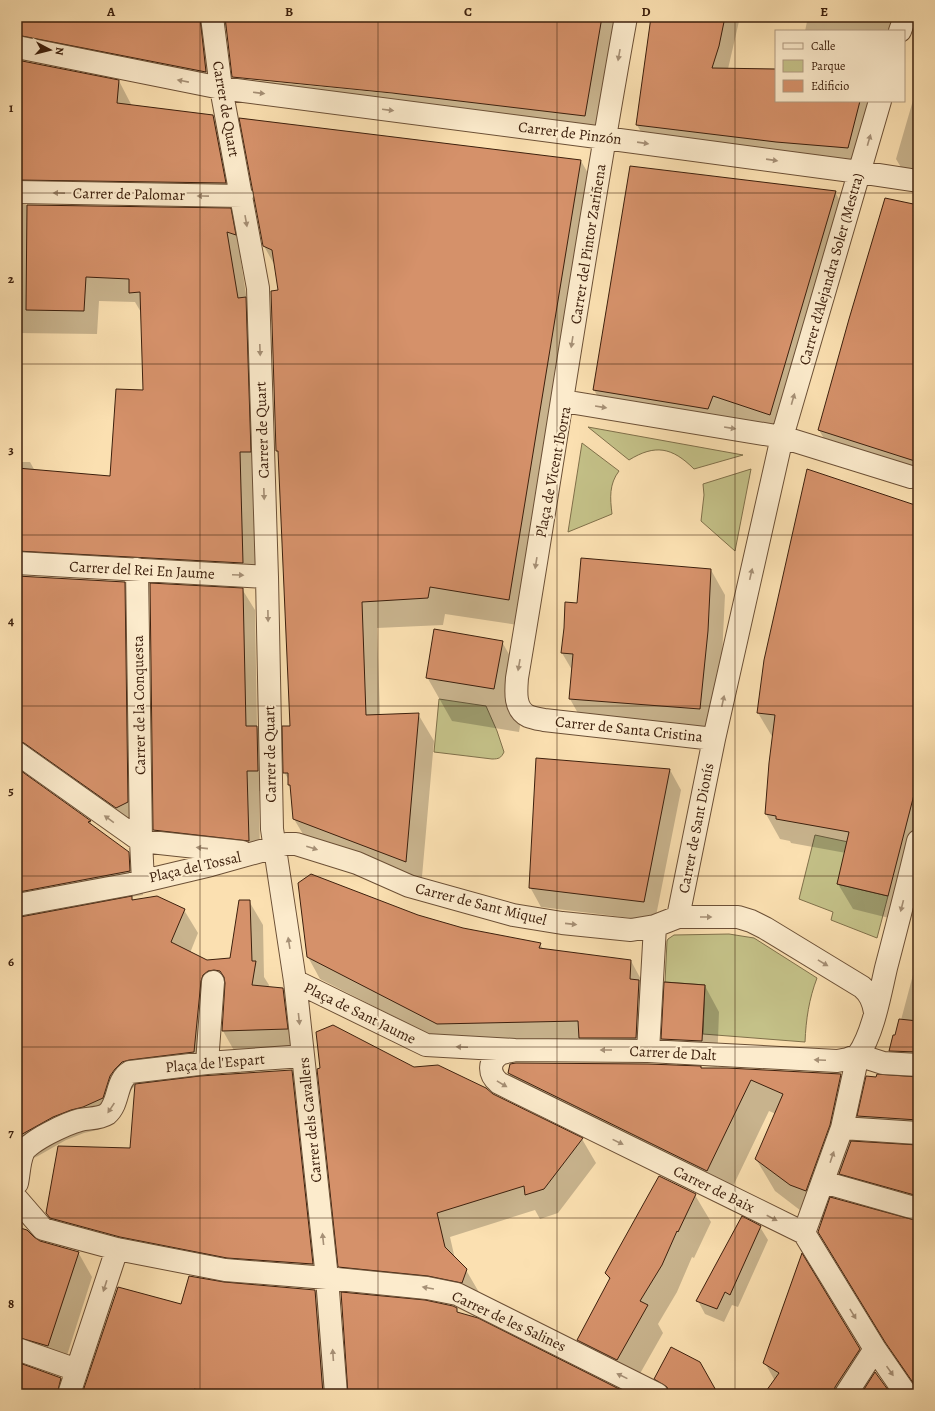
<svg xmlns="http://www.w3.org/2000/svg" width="935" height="1411" font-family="Alegreya,serif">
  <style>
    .green { fill: #c4c188; stroke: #80704a }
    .shadow { fill: #0003; fill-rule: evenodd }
    .building { fill: #d5916a; stroke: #3d200d }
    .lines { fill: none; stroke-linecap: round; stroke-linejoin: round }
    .street-casing { stroke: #6c5036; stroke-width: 24 }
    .street { stroke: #fcebcc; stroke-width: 22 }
    .oneway { fill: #a69076 }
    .grid { fill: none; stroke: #3d200d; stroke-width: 1; stroke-opacity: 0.55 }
    .labels { text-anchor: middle; stroke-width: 4; stroke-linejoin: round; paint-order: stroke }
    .street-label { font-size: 15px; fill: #3d200d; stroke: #fcebcc }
    .neatline { fill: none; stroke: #3d200d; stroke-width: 1.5 }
    .grid-label { font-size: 13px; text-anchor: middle; font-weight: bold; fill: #3d200d }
  </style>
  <rect width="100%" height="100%" fill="#fbe0b1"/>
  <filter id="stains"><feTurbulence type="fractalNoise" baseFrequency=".005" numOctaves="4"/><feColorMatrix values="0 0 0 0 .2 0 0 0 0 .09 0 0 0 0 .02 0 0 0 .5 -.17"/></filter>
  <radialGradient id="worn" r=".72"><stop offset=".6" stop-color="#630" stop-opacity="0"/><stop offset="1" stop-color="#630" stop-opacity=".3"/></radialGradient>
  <!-- green -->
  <path class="green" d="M588,427L743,455L694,469C672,447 655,444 629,460Z
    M582,443L619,471C609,484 610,498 612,514L568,532Z
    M751,469L735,551L701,521L704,495L703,484Z
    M439,699L486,706L497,731L504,752C501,758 499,759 492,759L434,752Z
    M815,835L853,843L837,884L888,896L877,938L831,920L833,912L799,899Z
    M729,934L754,938L817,978C809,999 806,1019 805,1042L703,1034L705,985L665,982L667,941L668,939L674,935Z"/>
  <!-- shadow -->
  <path class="shadow" d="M17,17H619L598,139L247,100L233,77L227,28H225L218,31L219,95L26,59L22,62L119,81L132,106L213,116L226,140L239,206L31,203L22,205L230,209L244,233L248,258L240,255L247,301L259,321L253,476L256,586L32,574L21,576L124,583L138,606L141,825L25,765L19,771L90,821L93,827L128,852L142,876L143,895L131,897L134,901L184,910L198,933L190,953L207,961L230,959L249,901L263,925L264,977L269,985L268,988L283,989L296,1013L300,1052L236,1054L223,1031L226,993L222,994L214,1005L207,1077L292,1071L303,1091L324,1284L58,1233L47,1213L131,1149L136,1085L128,1092L124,1100L116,1121L97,1130L84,1133L66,1140L38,1156L17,1166V462H30L35,471L111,477L144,391L142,314L135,302L99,301L97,334L17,333ZM242,77L397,92V94L242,79Z
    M652,17H740L728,69L776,70V101H876L859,167L648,144L637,125Z
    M808,17H902L898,31H805Z
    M918,83V185L911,184L896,159Z
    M581,161L596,187L524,626L445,614L443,625L377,628L380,715L418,714L434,741L421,888L310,846L294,819L291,789L289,785V780L284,772L291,727L279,455L277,451L272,292L279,291L275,266L264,246Z
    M630,167L835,192L851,220L786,442L610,418L594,390Z
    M918,206V481L833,454L819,430Z
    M918,499V870L905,922L853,909L838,884L846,853L791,843L790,841L780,839L766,814L773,738L758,713L914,506Z
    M711,570L725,595L722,657L715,735L584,724L570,699L572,670L562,653L578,604Z
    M242,589L255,610L257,727L269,748L270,792L259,791L260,861L167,851L154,830Z
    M502,642L527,686L519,732L452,721L427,677Z
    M670,770L681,790L655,921L541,907L530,887Z
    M918,898V931L913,923Z
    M418,916L463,929L540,944L543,949L631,961L643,983L648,1060L450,1045L320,979L308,957Z
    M918,956V1076H905L890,1051L901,1020Z
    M705,986L719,1012L717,1067L700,1066L701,1069L840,1075L860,1109L918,1078V1144L873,1141L857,1114L851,1142L918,1146V1216L854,1198L841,1176L833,1199L918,1222V1392L901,1367L833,1257L822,1222L809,1217L775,1191L756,1159L776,1114L769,1111L725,1203L527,1105L509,1073L678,1066L662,1039Z
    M414,1068L493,1095L582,1139L596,1163L558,1213L540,1219L535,1210L450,1237L455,1259L466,1270L480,1294L443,1300L353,1291L339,1266Z
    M695,1195L711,1222L694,1258L692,1257L677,1292L658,1324L663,1333L633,1386L594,1367L579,1340L610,1281L606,1273Z
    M760,1227L768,1240L738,1307L732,1305L724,1322L705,1314L698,1301Z
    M17,1228L39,1242L78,1252L92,1277L62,1371L30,1361L22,1365L61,1379L69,1394H17Z
    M224,1283L315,1291L329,1316L335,1394H83L182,1305Z
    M859,1349L874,1375L890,1394H767L775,1381L765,1363Z
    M655,1379L717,1394H664Z"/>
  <!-- building -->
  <path class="building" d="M17,17H200L206,72L17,35Z
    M225,17H602L585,116L392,93L232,77Z
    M651,17H725L719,46L712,68L776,69V101H860L848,148L776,142L636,125Z
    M17,60L119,80L117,103L213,115L226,183L17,180Z
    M239,118L581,160L509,600L430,587L428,598L362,602L366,715L419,713L406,862L293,819L290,785H288V773H283L282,726H290L278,451H276L271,291L278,290L272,250L263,246Z
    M630,166L836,191L770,415L713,396L708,409L593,390Z
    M885,198L918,205V462L818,430L849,319Z
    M27,205L231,208L236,235L227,232L238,298L246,297L251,452H240L243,563L17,551V468L110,476L116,389L143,390L140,292L129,293V279L86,277L84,311L26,310Z
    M807,469L918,506V779L888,896L837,884L849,832L776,819V816L765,814L769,763L775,715L757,713L764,660Z
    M581,558L711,569L708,631L700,709L569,699L573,654L561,653L564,628L565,602L577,603Z
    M17,576L125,582L128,802L116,808L24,743L17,741Z
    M150,583L243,588L246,726H257L258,771H247L249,841L153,830Z
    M434,629L503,641L494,689L426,678Z
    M536,758L670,769L644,902L529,888Z
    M17,768L91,821L88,822L129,852L130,871L19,892L17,864Z
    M311,874L418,915L463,928L541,943L539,948L631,960L630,979L639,980L636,1038H579L578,1021L437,1024L307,957L298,883Z
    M132,896V900L157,896L185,909L171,942L207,960L230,958L239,900H250L252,961H256L252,985L283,988L288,1029L222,1031L225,983L224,977L220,971L214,970L208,971L203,975L201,981L194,1052L129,1060L122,1062L115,1069L110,1076L103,1098L83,1107L71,1110L53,1117L17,1137V921L20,920V917Z
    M664,982L705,985L702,1041L661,1039Z
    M899,1019L918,1021V1052L889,1051L893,1035H895Z
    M333,1025L414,1067L438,1065L486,1088L493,1094L583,1138L544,1189L525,1195L524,1186L437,1213L445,1247L467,1269L462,1283L428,1276L338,1267L317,1069L320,1068L316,1032Z
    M516,1063L648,1064L701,1066V1068H727L841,1074L830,1125L806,1191L790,1185L755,1159L783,1094L751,1080L707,1171L508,1073L510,1064Z
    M292,1070L313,1264L227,1258L120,1237L50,1218L46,1213L58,1146L130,1148L135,1084L200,1076Z
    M877,1074L918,1077V1120L857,1116L866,1076L876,1077Z
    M851,1141L918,1145V1196L839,1174Z
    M659,1176L696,1194L678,1232L677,1231L662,1265L640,1301L648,1305L617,1360L577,1340L610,1278L605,1273Z
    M830,1197L918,1221V1392L916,1387L885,1342L818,1232Z
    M742,1216L761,1226L730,1295L725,1292L717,1309L696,1301Z
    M17,1227L27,1230L34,1237L40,1241L79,1252L48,1346L17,1337Z
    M802,1253L860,1349L835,1387L834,1394H764L779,1373L763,1363Z
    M189,1276L224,1282L315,1290L323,1394H221L194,1389L193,1394H82L118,1287L181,1304Z
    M341,1292L425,1300L453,1306L457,1308V1312L478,1318L629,1394H348Z
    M671,1347L700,1362L718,1394H669L667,1387L654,1379Z
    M17,1362L61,1378L57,1394H17Z
    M875,1372L891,1394H861Z"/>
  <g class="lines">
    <!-- street casing -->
    <g class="street-casing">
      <path id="street" d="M212,17L221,88L258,288L267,577L272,829L295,981L327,1278L336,1394
        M626,17C586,237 554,458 517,678C516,691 514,709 528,716C533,718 539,719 544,720L714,739
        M900,31L905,17
        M17,47L221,88L597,137L859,172L918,181
        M17,192L242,196
        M563,401L782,437L911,477
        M17,563L267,577
        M137,569L141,841L143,881
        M17,753L141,841L242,852
        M17,905L131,884L211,865L286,844H296L357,863L409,886L513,915L562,923L631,930L655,926L678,917H738L751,921L765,928L862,987C870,994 873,1001 875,1012
        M678,917L714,739L782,437L880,101
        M295,981L426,1045L515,1050L648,1051L837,1061L848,1059L858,1055L883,1063L918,1065
        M515,1050C511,1051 506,1052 502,1053C488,1060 488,1074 499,1083L804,1233L875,1349L906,1394
        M648,1051L655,926
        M207,1063L213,982
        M842,1128L918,1133
        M823,1182L918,1209
        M17,1183C19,1174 19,1162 23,1153C28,1141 68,1123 80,1120C89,1118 99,1119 107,1114C120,1103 115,1081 130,1072L207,1063L303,1056
        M17,1199L43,1229L117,1249L225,1270L327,1278L427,1288L457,1294L657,1394
        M804,1233L842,1128L858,1055C873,1034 880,994 886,968C897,926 908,883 918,841
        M17,1349L77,1370
        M69,1394L117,1249
        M846,1394L875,1349"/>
    </g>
    <!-- street -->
    <use href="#street" class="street"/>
  </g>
  <!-- one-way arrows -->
  <defs><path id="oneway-solid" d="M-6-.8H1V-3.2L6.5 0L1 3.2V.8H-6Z"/></defs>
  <g class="oneway">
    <use href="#oneway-solid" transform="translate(619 55) rotate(100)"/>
    <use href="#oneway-solid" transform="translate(183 81) rotate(-169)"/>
    <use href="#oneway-solid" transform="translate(259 93) rotate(7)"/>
    <use href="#oneway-solid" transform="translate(388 110) rotate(7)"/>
    <use href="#oneway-solid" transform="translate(869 140) rotate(-74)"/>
    <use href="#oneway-solid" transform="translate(643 143) rotate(8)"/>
    <use href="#oneway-solid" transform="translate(772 160) rotate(8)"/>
    <use href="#oneway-solid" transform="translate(59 193) rotate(-179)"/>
    <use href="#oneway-solid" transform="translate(203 196) rotate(-179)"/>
    <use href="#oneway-solid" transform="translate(246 221) rotate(80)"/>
    <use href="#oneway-solid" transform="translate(572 342) rotate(99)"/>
    <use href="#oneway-solid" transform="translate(260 350) rotate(88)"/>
    <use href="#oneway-solid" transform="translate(793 399) rotate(-74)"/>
    <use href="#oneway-solid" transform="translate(601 407) rotate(9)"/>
    <use href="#oneway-solid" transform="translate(730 428) rotate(9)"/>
    <use href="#oneway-solid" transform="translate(264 494) rotate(88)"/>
    <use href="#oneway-solid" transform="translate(536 563) rotate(99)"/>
    <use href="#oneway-solid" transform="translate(751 574) rotate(-77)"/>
    <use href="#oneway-solid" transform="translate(238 575) rotate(3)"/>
    <use href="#oneway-solid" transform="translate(268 616) rotate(89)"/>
    <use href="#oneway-solid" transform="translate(519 665) rotate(100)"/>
    <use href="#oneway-solid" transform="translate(723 701) rotate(-78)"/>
    <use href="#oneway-solid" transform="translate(109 819) rotate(-144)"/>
    <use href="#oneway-solid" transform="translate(202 848) rotate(-174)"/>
    <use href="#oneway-solid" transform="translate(312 848) rotate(17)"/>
    <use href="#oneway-solid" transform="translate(902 906) rotate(104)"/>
    <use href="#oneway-solid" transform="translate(706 917)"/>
    <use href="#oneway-solid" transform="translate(571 924) rotate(6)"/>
    <use href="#oneway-solid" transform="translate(289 943) rotate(-99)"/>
    <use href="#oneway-solid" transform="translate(823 963) rotate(31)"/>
    <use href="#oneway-solid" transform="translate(299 1019) rotate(84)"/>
    <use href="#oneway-solid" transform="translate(462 1047) rotate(-177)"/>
    <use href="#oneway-solid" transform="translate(606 1050) rotate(-180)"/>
    <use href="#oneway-solid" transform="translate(820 1060) rotate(-178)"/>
    <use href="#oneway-solid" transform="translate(502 1084) rotate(31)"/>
    <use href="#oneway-solid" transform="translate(111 1108) rotate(124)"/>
    <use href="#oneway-solid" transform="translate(618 1142) rotate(26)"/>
    <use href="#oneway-solid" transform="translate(832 1157) rotate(-71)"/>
    <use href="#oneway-solid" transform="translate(772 1218) rotate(27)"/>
    <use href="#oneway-solid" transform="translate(323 1239) rotate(-96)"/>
    <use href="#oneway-solid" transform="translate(105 1286) rotate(108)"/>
    <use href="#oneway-solid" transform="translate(428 1288) rotate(-170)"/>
    <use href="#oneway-solid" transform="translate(853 1314) rotate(58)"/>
    <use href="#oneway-solid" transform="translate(333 1355) rotate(-94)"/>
    <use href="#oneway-solid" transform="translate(890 1371) rotate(55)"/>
    <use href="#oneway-solid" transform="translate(622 1376) rotate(-154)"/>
  </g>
  <!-- grid -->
  <path class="grid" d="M200,17V1394M378,17V1394M557,17V1394M735,17V1394M17,193H918M17,364H918M17,535H918M17,706H918M17,876H918M17,1047H918M17,1218H918"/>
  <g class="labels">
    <!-- street labels -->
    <g class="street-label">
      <text transform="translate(226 109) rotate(80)" y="5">Carrer de Quart</text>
      <text transform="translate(570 133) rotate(7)" y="5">Carrer de Pinzón</text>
      <text transform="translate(129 194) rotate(1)" y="5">Carrer de Palomar</text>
      <text transform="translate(588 244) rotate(-81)" y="5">Carrer del Pintor Zariñena</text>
      <text transform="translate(831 269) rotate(-74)" y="5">Carrer d'Alejandra Soler (Mestra)</text>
      <text transform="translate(262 430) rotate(-92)" y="5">Carrer de Quart</text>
      <text transform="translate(553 472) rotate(-79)" y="5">Plaça de Vicent Iborra</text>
      <text transform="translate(142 570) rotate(3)" y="5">Carrer del Rei En Jaume</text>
      <text transform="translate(139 705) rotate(-91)" y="5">Carrer de la Conquesta</text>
      <text transform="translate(629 729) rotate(6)" y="5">Carrer de Santa Cristina</text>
      <text transform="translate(270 754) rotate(-91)" y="5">Carrer de Quart</text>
      <text transform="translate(696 828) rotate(-79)" y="5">Carrer de Sant Dionís</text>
      <text transform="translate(195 867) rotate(-13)" y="5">Plaça del Tossal</text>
      <text transform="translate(481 904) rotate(14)" y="5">Carrer de Sant Miquel</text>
      <text transform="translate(360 1013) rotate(26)" y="5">Plaça de Sant Jaume</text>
      <text transform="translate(673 1053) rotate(3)" y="5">Carrer de Dalt</text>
      <text transform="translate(215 1063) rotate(-5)" y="5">Plaça de l'Espart</text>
      <text transform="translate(310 1120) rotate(-96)" y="5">Carrer dels Cavallers</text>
      <text transform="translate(714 1189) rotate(26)" y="5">Carrer de Baix</text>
      <text transform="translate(509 1321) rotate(25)" y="5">Carrer de les Salines</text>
    </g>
  </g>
  <!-- margin -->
  <rect width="935" height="1411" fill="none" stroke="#fbe0b1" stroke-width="44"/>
  <!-- legend -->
  <rect x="775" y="30" width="130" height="72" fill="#fcebcc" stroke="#b09a80"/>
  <rect x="783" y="43" width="20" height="6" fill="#fcebcc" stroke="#b09a80"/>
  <text x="811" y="50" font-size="12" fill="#3d200d">Calle</text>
  <rect x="783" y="60" width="20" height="12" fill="#c4c188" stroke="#b09a80"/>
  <text x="811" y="70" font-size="12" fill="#3d200d">Parque</text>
  <rect x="783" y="80" width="20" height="12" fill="#d5916a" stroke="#b09a80"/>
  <text x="811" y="90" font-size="12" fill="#3d200d">Edificio</text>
  <!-- north arrow -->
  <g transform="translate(50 50) rotate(97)" stroke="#fcebcc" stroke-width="3" paint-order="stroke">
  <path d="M0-3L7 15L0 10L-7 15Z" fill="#3d200d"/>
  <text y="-6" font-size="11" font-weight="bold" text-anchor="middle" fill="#3d200d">N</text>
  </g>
  <rect x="22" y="22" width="891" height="1367" class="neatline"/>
  <g class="grid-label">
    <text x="111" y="16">A</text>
    <text x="289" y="16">B</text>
    <text x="468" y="16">C</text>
    <text x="646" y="16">D</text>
    <text x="824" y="16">E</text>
    <text x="11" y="112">1</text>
    <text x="11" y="283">2</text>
    <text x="11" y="454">3</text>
    <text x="11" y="625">4</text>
    <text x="11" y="795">5</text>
    <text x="11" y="966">6</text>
    <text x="11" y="1137">7</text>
    <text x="11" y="1308">8</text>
  </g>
  <rect width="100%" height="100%" filter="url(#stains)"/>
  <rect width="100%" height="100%" fill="url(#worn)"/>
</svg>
